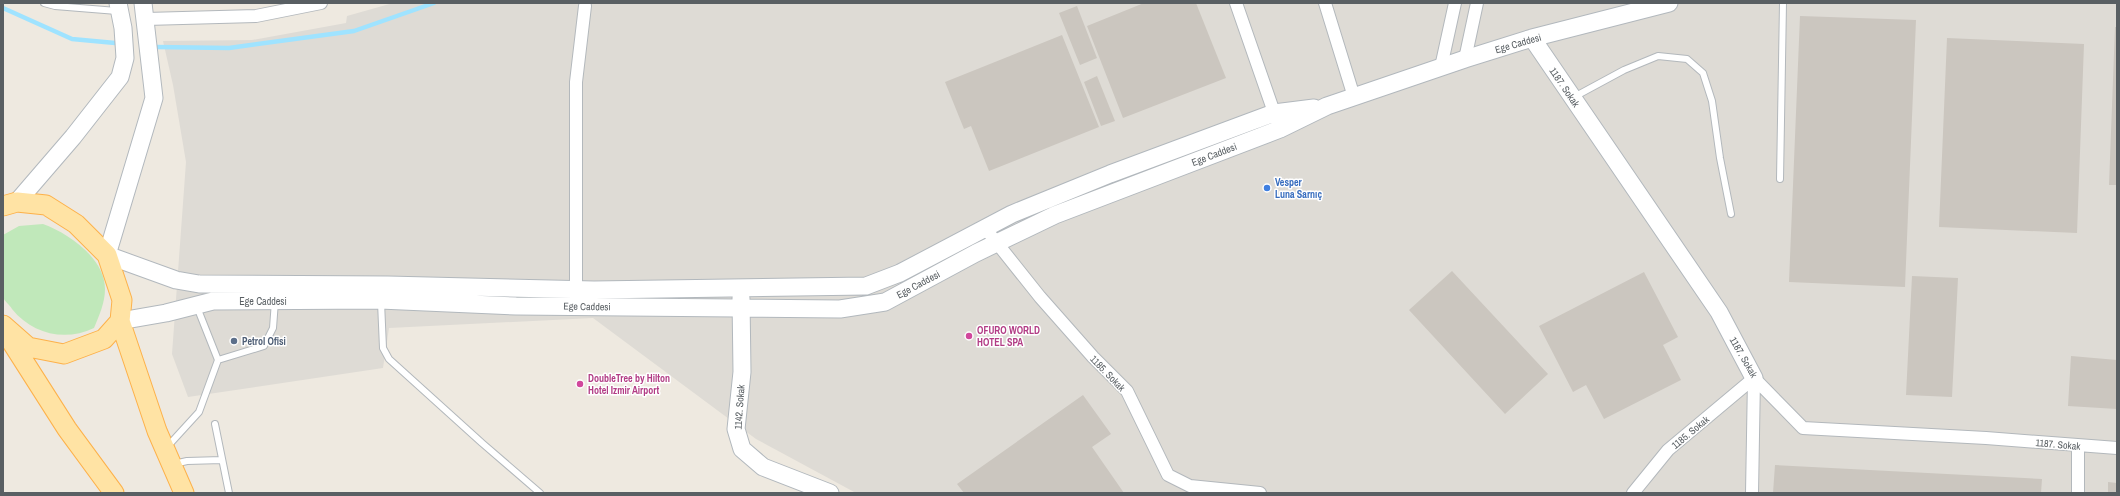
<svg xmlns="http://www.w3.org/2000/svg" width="2120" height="496" font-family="'Archivo Narrow',sans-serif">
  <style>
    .industrial { fill: #dedbd5 }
    .green { fill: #c0e8ba }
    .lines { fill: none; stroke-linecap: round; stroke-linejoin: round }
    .stream { stroke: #9fe3ff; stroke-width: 4.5 }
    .building { fill: #cbc6bf }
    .lane-casing { stroke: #b3b8bc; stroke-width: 8 }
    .street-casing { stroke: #b3b8bc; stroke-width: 14 }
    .secondary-casing { stroke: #b2b8bd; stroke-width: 19 }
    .primary-casing { stroke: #fdb14a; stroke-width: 21 }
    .lane { stroke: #fff; stroke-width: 6 }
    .street { stroke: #fff; stroke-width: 12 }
    .secondary { stroke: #fff; stroke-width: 17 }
    .primary { stroke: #ffe3a4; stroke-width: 19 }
    .shop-dot { fill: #3f7fe0; stroke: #fff; stroke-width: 1.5 }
    .hotel-dot { fill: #d1479c; stroke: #fff; stroke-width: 1.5 }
    .service-dot { fill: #5c6f8a; stroke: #fff; stroke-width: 1.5 }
    .labels { text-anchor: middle; stroke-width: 3; stroke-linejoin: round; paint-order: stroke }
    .street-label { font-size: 10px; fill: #595f63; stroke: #fff }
    .shop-label { font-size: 10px; font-weight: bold; fill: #366cbe; stroke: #fff; text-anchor: start }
    .hotel-label { font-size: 10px; font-weight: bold; fill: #b23c85; stroke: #fff; text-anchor: start }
    .service-label { font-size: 10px; font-weight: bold; fill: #4e5e75; stroke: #fff; text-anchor: start }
  </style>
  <rect width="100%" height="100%" fill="#eee9e0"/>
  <!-- industrial -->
  <path class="industrial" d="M393,3H2117V493H856L756,439L593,318L389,328L383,368L188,397L172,354L186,162L173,85L163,41L252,40L346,23L347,16Z"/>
  <!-- green -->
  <path class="green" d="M43,224C68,233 105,258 105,289C105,303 99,316 94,328C65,342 32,334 12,309C10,305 4,301 3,297C0,287 3,248 3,235L19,226Z"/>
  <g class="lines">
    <!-- stream -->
    <path class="stream" d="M3,8L72,39L115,43
      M156,47L229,48L354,31L434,3"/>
  </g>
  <!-- building -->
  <path class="building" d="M1144,3H1196L1226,78L1123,118L1087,26Z
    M1077,6L1097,58L1080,65L1059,13Z
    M1800,16L1916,20L1905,287L1789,282Z
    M2115,27H2117V185H2109Z
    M1062,35L1099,127L989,171L971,126L964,129L945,82Z
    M1947,38L2084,44L2077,233L1939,227Z
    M1097,76L1115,121L1101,126L1084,82Z
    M1452,271L1548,374L1505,414L1409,310Z
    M1644,272L1678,337L1663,345L1681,380L1604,419L1586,385L1573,392L1539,326Z
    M1912,276L1958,278L1952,397L1906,395Z
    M2071,356L2117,360V409L2068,406Z
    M1083,395L1111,434L1092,447L1124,493H964L957,484Z
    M1775,465L2042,479L2041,493H1773Z
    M2108,482L2117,483V493H2108Z"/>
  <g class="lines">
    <!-- lane casing -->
    <g class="lane-casing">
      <path id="lane" d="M44,3L55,6L117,11
        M1574,97L1624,70L1658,56L1687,59L1703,73L1712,101L1720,158L1731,214
        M1780,179L1783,3
        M381,302L383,348L389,359L482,443L540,493
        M197,307L218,360L264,346L273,328L275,301
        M215,424L229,493
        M167,447L199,412L218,360
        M174,464L187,461L222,460"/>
    </g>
    <!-- street casing -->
    <g class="street-casing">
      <path id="street" d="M1236,3L1277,121
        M1325,3L1354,97
        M146,19L256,16L321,3
        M1465,59L1477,3
        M1441,67L1455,3
        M985,228L1040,297L1093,357L1127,391L1168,475L1190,486L1260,493
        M576,289V82L585,6
        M1754,378L1803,428L1986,438L2117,448
        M1633,493L1668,450L1754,378
        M1752,493L1754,378
        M2078,493V446"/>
    </g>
    <!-- secondary casing -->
    <g class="secondary-casing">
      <path id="secondary" d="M143,3L154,98L107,255L176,280L199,284L388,285L594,290L866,286L900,273L1012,214L1110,174L1274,113L1314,108
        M1532,38L1719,312L1754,378
        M17,202L73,137L120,77L125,58L123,28L118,3
        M741,298L742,372L736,429L742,449L763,467L830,493
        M120,321L166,313L213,301L380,300L516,306L840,309L885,302L976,253L1055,215L1280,129L1327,106L1465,59L1532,38L1669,3"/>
    </g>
    <!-- primary casing -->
    <g class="primary-casing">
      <path id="primary" d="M3,206L17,202L46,205L76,224L107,255L122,300L120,321L104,339L64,354L28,347L3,325
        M120,321L157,431L184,493
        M9,338L67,429L114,493"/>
    </g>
    <!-- lane -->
    <use href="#lane" class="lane"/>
    <!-- street -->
    <use href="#street" class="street"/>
    <!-- secondary -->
    <use href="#secondary" class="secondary"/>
    <!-- primary -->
    <use href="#primary" class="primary"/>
  </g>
  <!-- markers -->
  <circle class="shop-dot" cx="1267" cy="188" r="4"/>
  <g class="hotel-dot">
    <circle cx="969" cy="336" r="4"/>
    <circle cx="580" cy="384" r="4"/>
  </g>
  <circle class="service-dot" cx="234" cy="341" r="4"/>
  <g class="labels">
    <!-- street labels -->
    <g class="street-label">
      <text transform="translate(1518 43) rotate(-16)" y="4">Ege Caddesi</text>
      <text transform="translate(1565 87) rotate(56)" y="4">1187. Sokak</text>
      <text transform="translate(1214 154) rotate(-21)" y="4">Ege Caddesi</text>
      <text transform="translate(918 284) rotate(-28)" y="4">Ege Caddesi</text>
      <text x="263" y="305">Ege Caddesi</text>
      <text transform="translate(587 306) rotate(1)" y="4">Ege Caddesi</text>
      <text transform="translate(1744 357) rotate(60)" y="4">1187. Sokak</text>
      <text transform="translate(1108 373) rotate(46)" y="4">1185. Sokak</text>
      <text transform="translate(739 407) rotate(-86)" y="4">1142. Sokak</text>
      <text transform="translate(1690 432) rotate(-40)" y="4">1185. Sokak</text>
      <text transform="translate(2058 444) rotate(5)" y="4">1187. Sokak</text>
    </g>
    <!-- shop labels -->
    <g class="shop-label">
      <text x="1275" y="186">Vesper<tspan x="1275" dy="12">Luna Sarnıç</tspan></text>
    </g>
    <!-- hotel labels -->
    <g class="hotel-label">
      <text x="977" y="334">OFURO WORLD<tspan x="977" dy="12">HOTEL SPA</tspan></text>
      <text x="588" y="382">DoubleTree by Hilton<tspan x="588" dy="12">Hotel Izmir Airport</tspan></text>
    </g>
    <!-- service labels -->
    <g class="service-label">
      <text x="242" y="345">Petrol Ofisi</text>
    </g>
  </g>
  <!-- border -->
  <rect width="2120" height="496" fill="none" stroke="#595f63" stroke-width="8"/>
</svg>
